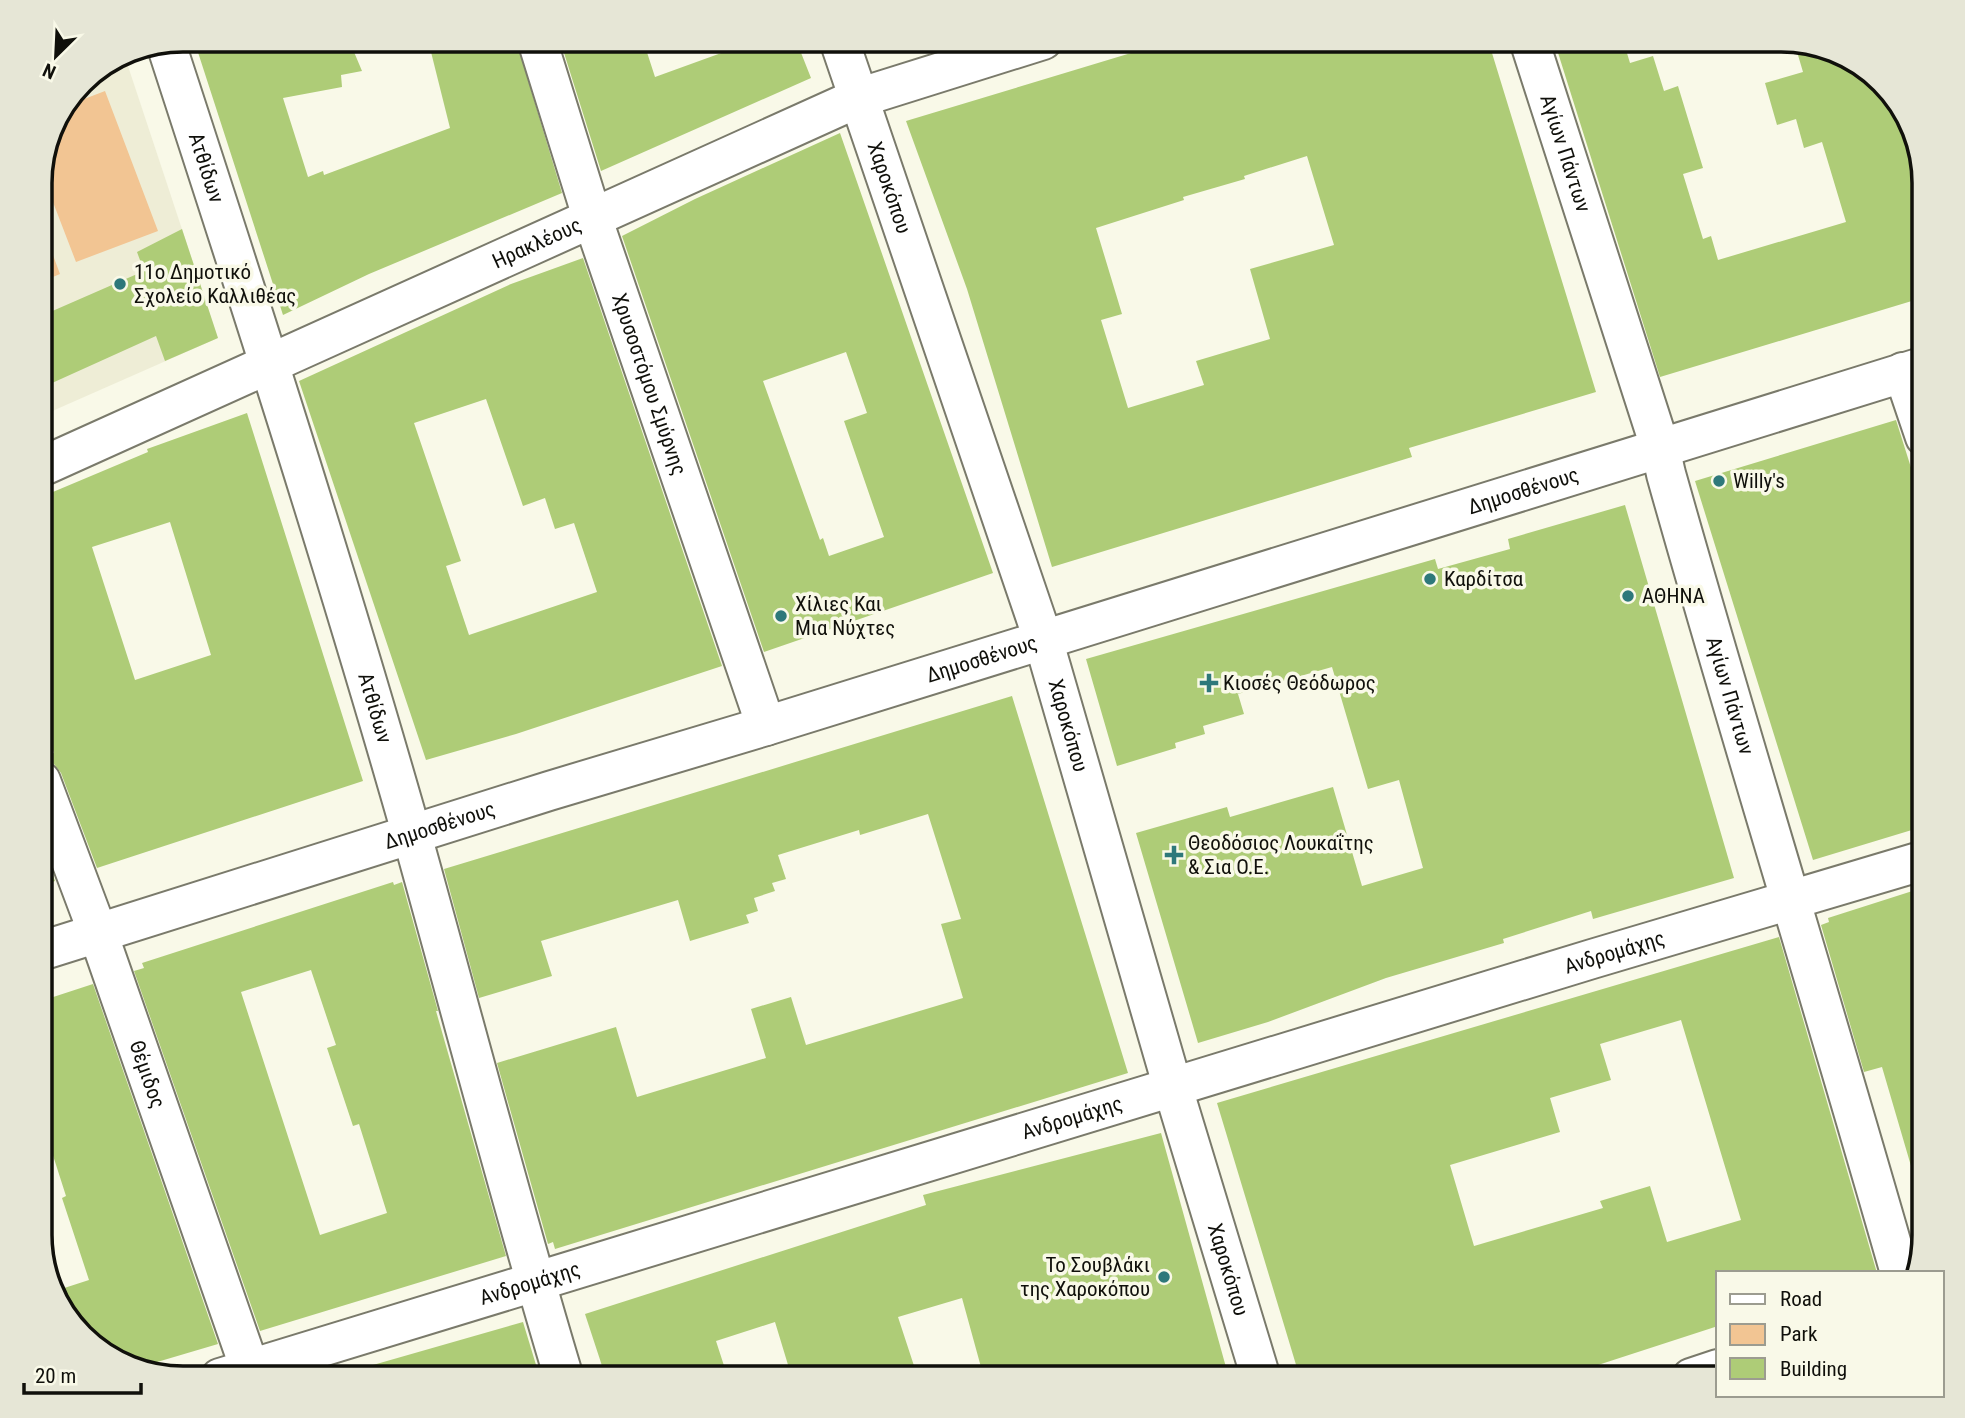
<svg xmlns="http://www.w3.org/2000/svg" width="1965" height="1418" font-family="'Roboto Condensed',sans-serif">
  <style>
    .built { fill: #eeedd6 }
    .green { fill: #f2c593 }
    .building { fill: #aecc77; fill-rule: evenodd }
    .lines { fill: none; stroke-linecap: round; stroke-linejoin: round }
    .street-casing { stroke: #7a7a6b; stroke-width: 42 }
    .secondary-casing { stroke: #7a7a6b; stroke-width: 42 }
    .street { stroke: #fff; stroke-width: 38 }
    .secondary { stroke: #fff; stroke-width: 38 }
    .poi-dot { fill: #2e787a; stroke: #f9f9e8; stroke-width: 2.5 }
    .labels { text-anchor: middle; stroke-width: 7; stroke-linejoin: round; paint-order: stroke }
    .street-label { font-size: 21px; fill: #10100b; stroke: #f9f9e8 }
    .poi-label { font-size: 21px; fill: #10100b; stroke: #f9f9e8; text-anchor: start }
    .rim { fill: none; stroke: #10100b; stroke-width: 3.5 }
  </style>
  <rect width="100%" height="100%" fill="#f9f9e8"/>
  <!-- built -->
  <path class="built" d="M128,66L218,338L41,416V174L55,120L83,84Z"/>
  <!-- green -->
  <path class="green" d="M105,91L158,231L76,262L41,171L55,120L66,106Z
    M41,223L60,274L41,282Z"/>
  <!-- building -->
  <path class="building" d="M194,40H349L362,71L341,75L342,87L283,98L308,177L323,171L324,175L450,128L428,40H516L562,193L369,274L283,315Z
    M560,40H643L655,77L724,52L720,40H796L811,78L601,171Z
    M1174,40H1488L1596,392L1409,448L1412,457L1052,567L967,289L906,121ZM1307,156L1334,245L1250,269L1270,339L1196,361L1204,385L1128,408L1101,320L1122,314L1096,228L1184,200L1183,197L1245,179L1244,176Z
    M1554,40H1623L1630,63L1653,56L1664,91L1678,86L1703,168L1683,174L1703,239L1711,236L1718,260L1846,222L1822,142L1804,148L1796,119L1777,125L1765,83L1803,72L1795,45L1868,70L1910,120L1925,183V297L1660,377Z
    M840,133L993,573L764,652L622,236L695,199ZM846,352L867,413L844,421L884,537L829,556L823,538L820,540L763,381Z
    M182,229L218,338L165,361L156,336L41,388V316L144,271L137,252Z
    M583,258L722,666L516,734L426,760L299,381L511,284ZM486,399L523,506L545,498L555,529L574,523L597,592L469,635L446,566L461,561L414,423Z
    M247,413L363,781L97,868L61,773L54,764L41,760V755L54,753L41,713V497L148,452L147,449ZM170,522L211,655L135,680L92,547Z
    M1896,420L1925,512V826L1813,860L1695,481Z
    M1625,505L1734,878L1593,919L1591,911L1503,939L1504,943L1386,978L1268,1022L1198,1043L1136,833L1227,807L1230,817L1333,787L1362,886L1423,868L1399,780L1368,789L1332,667L1238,694L1244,714L1203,726L1205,734L1175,743L1176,748L1117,766L1086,659L1435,559L1438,569L1510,549L1508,539Z
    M1012,696L1128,1073L555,1249L553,1242L548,1244L497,1063L616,1027L637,1097L766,1058L751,1009L791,997L806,1045L963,998L941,924L961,919L928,814L860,835L859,830L778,855L786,879L772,883L775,891L754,898L758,911L746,915L749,923L690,941L678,900L541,941L552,976L479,998L444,869Z
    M41,842L55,881L41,886Z
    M393,882L394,885L402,882L438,1011H436L506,1256L260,1331L134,971L144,968L142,963ZM311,970L336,1045L327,1048L353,1126L359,1124L387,1213L320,1235L241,992Z
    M1925,887V1182L1916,1183L1882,1067L1864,1072L1821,925L1829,922L1828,918Z
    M1779,937L1877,1273H1718V1326L1558,1378H1300L1217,1103ZM1681,1020L1741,1220L1667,1242L1650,1186L1600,1201L1603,1208L1474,1246L1450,1165L1560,1132L1550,1098L1611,1080L1600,1044Z
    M93,984L218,1344L147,1365L97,1348L59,1306L55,1291L89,1280L62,1198L66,1196L41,1118V1001Z
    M1161,1133L1229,1378H984L962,1298L898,1317L918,1378H792L775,1322L716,1341L728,1378H606L585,1314L926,1205L923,1195Z
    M523,1322L540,1378H360L359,1369Z"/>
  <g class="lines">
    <!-- street casing -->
    <g class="street-casing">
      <g id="street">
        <path id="s1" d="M537,40L592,217L766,726"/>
        <path id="s2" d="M166,44C252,308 337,572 413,839C463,1018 510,1199 564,1378"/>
        <path d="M1903,372L1925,437"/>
        <path id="s3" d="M41,467L858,98L1043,40"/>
        <path id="s4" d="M41,781L98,933L250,1369"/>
        <path id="s5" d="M220,1378L1592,959L1925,860"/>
        <path d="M1691,1378L1718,1369"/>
      </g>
    </g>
    <!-- secondary casing -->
    <g class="secondary-casing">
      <g id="secondary">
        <path id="s6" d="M839,40L1043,639L1173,1088L1261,1378"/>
        <path id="s7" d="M1529,40L1660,447L1666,474C1741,741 1824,1006 1900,1273"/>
        <path id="s8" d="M41,951L549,791L766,726L1925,366"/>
      </g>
    </g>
    <!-- street -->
    <use href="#street" class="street"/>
    <!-- secondary -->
    <use href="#secondary" class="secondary"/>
  </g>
  <!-- markers -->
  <g class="poi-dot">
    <circle cx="120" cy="284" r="7"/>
    <circle cx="1719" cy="481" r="7"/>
    <circle cx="1430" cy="579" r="7"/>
    <circle cx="1628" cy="596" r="7"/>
    <circle cx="781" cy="616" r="7"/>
    <path d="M1205.5 672.5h7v7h7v7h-7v7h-7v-7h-7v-7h7z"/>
    <path d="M1170.5 844.5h7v7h7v7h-7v7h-7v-7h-7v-7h7z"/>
    <circle cx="1164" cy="1277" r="7"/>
  </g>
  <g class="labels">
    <!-- street labels -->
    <g class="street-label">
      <text dy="7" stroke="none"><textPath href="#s7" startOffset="119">Αγίων Πάντων</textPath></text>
      <text dy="7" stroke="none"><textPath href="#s2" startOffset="130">Ατθίδων</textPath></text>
      <text dy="7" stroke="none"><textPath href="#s6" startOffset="156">Χαροκόπου</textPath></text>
      <text dy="7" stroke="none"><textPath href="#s3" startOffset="544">Ηρακλέους</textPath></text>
      <text dy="7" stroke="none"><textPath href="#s1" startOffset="362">Χρυσοστόμου Σμύρνης</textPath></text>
      <text dy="7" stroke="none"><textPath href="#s8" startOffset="1552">Δημοσθένους</textPath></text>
      <text dy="7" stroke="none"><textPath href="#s8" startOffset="985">Δημοσθένους</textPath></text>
      <text dy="7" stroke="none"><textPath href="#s7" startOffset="686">Αγίων Πάντων</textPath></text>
      <text dy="7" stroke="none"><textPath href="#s2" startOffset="696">Ατθίδων</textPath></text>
      <text dy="7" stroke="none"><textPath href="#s6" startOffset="723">Χαροκόπου</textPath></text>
      <text dy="7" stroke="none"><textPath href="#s8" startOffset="418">Δημοσθένους</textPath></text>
      <text dy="7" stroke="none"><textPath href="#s5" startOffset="1458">Ανδρομάχης</textPath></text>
      <text dy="7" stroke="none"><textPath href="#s4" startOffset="312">Θέμιδος</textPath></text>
      <text dy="7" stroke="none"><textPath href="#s5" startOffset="891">Ανδρομάχης</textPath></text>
      <text dy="7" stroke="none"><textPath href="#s6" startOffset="1290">Χαροκόπου</textPath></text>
      <text dy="7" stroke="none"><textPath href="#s5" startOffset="324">Ανδρομάχης</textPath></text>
    </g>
    <!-- poi labels -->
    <g class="poi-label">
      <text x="134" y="279">11ο Δημοτικό<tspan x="134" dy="24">Σχολείο Καλλιθέας</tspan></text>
      <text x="1733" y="488">Willy's</text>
      <text x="1444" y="586">Καρδίτσα</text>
      <text x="1642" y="603">ΑΘΗΝΑ</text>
      <text x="795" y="611">Χίλιες Και<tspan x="795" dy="24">Μια Νύχτες</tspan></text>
      <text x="1223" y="690">Κιοσές Θεόδωρος</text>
      <text x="1188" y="850">Θεοδόσιος Λουκαΐτης<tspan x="1188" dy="24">&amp; Σια Ο.Ε.</tspan></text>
      <text x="1150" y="1272" text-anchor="end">Το Σουβλάκι<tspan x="1150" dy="24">της Χαροκόπου</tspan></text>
    </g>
  </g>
  <!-- crop -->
  <path d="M0 0H1965V1418H0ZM183 52H1781A131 131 0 0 1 1912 183V1235A131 131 0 0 1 1781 1366H183A131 131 0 0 1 52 1235V183A131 131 0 0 1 183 52Z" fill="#e6e6d6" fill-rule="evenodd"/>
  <path class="rim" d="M183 52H1781A131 131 0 0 1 1912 183V1235A131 131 0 0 1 1781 1366H183A131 131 0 0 1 52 1235V183A131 131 0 0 1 183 52Z"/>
  <!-- legend -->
  <rect x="1716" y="1271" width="228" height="126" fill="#f9f9e8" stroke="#9c9c90" stroke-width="2"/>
  <rect x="1730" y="1294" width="35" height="10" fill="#ffffff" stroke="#9c9c90" stroke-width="2"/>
  <text x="1780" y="1306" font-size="21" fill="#10100b">Road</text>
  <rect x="1730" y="1324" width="35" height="21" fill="#f2c593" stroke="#9c9c90" stroke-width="2"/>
  <text x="1780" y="1341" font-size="21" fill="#10100b">Park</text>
  <rect x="1730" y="1358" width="35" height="21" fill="#aecc77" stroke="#9c9c90" stroke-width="2"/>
  <text x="1780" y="1376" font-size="21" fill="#10100b">Building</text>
  <!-- north arrow -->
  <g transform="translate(56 56) rotate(204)" stroke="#f9f9e8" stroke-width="5" paint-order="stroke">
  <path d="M0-5L12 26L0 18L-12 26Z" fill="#10100b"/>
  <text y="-10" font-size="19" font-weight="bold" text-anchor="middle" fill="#10100b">N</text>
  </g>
  <!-- scale -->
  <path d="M24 1383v10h117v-10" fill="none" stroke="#10100b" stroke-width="3.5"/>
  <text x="35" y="1383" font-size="21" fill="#10100b" stroke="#f9f9e8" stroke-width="5" paint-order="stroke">20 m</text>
</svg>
